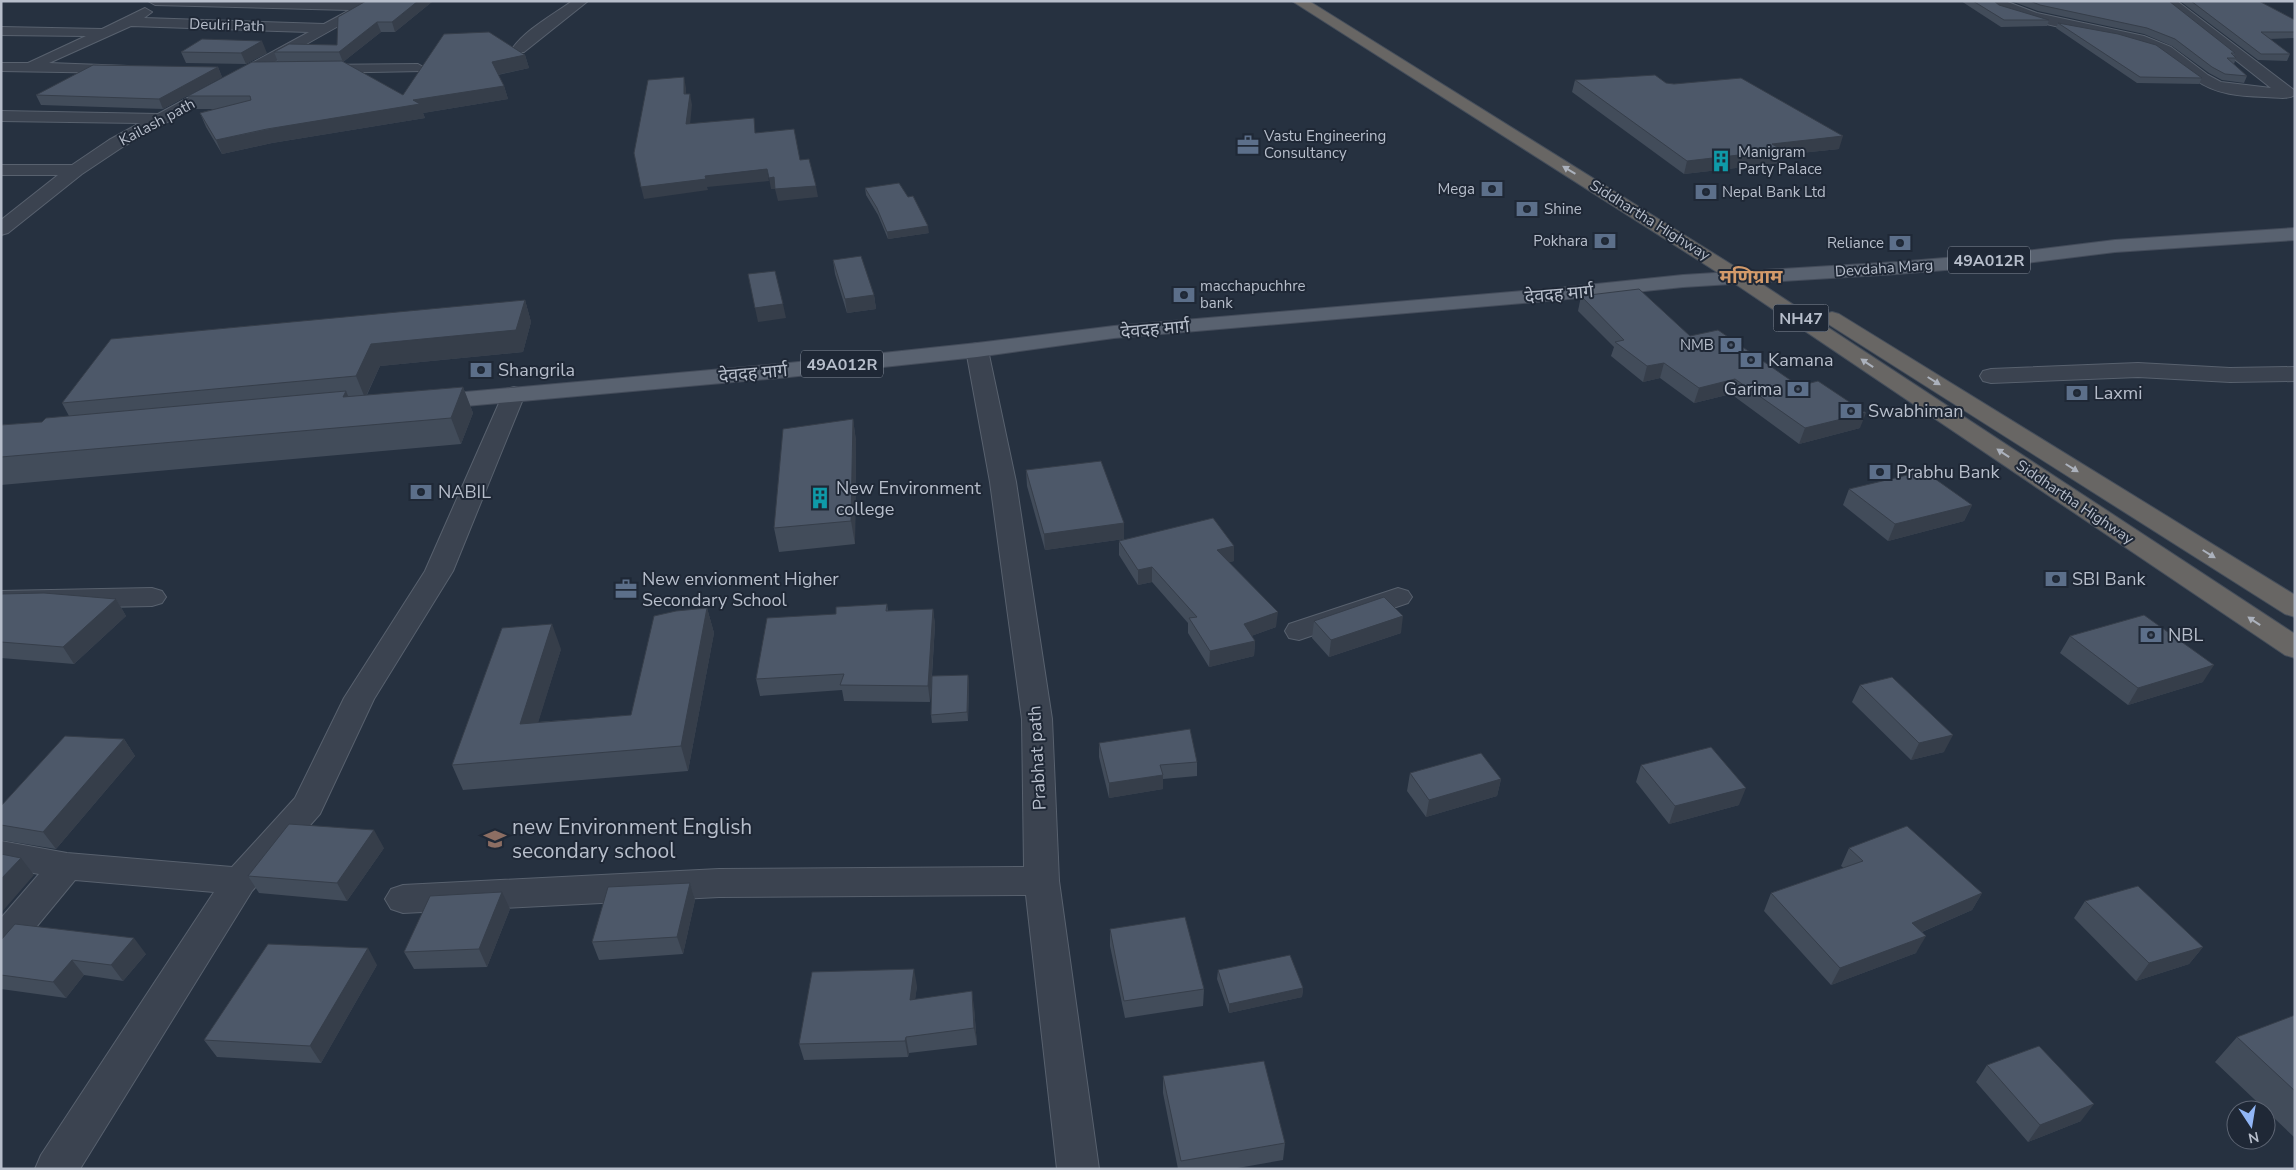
<svg xmlns="http://www.w3.org/2000/svg" width="2296" height="1170" font-family="'Nunito Sans','Noto Sans Devanagari',sans-serif">
  <style>
    .lines { fill: none; stroke-linecap: round; stroke-linejoin: round }
    .minor-casing { stroke: #58616e; stroke-width: 2 }
    .primary-casing { stroke: #444c5a; stroke-width: 2 }
    .trunk-casing { stroke: #454e5b; stroke-width: 2 }
    .minor { fill: #3b4350; fill-rule: evenodd }
    .primary { fill: #596270; fill-rule: evenodd }
    .trunk { fill: #686664; fill-rule: evenodd }
    .wall { fill: #424c5a }
    .shaded-wall { fill: #363e4a }
    .building { fill: #4d5869; stroke: #363e4a }
    .oneway { fill: #abb1bc }
    .labels { text-anchor: middle; stroke-width: 4; stroke-linejoin: round; paint-order: stroke }
    .far-street-label { font-size: 15px; fill: #b7becb; stroke: #1f2836 }
    .far-poi-label { font-size: 15px; fill: #b7becb; stroke: #1f2836; text-anchor: start }
    .shield { fill: #1f2836; stroke: #89919e; stroke-width: 1 }
    .shield-label { font-size: 16px; font-weight: bold; fill: #b7becb }
    .street-label { font-size: 18px; fill: #b7becb; stroke: #1f2836 }
    .poi-label { font-size: 18px; fill: #b7becb; stroke: #1f2836; text-anchor: start }
    .far-district-label { font-size: 19px; font-weight: bold; fill: #d39a6a; stroke: #1f2836 }
    .near-poi-label { font-size: 21px; fill: #b7becb; stroke: #1f2836; text-anchor: start }
  </style>
  <rect width="100%" height="100%" fill="#263140"/>
  <g class="lines">
    <!-- minor casing -->
    <g class="minor-casing">
      <path id="minor" d="M148,1H383L121,148L82,174L8,233L1,235V220L58,175H1V165H72L109,140L140,123L1,121V111L158,114L309,32L131,26L49,63L128,66L130,69L123,73L1,71V63H28L86,36L1,35V27L102,29L145,8L152,12L144,18L324,24L350,10L155,5Z
        M572,1H588L524,52H514L512,49C526,29 553,15 572,1Z
        M1986,1H2005L2037,13L2144,36L2171,47L2208,75L2221,82L2271,88L2161,1H2177L2294,90L2295,95C2288,100 2275,97 2265,97C2242,96 2216,95 2196,80C2182,70 2170,56 2154,49C2119,34 2005,24 1986,1Z
        M418,64L425,68L423,71L317,73L310,69L317,65Z
        M977,343L985,345L988,350L1016,482L1052,719L1059,881L1099,1169H1057L1026,895L719,897L403,913L391,909L385,899L391,889L403,885L719,869L1024,867L1022,719L990,482L966,350L969,345Z
        M2138,363L2230,368L2295,367V381L2230,382L2138,377L1991,383L1983,381L1980,376L1983,371L1991,369Z
        M514,387L522,389L525,394L453,571L374,699L320,814L252,891L80,1169H35L41,1155L214,892L75,880L14,954L1,958V918L39,874L1,867V841L67,853L232,867L295,798L344,698L425,571L503,394L506,389Z
        M152,588L162,591L166,597L162,603L152,606L1,609V591Z
        M1398,588L1408,591L1412,597L1408,603L1299,640L1289,638L1285,631L1289,624Z"/>
    </g>
    <!-- primary casing -->
    <g class="primary-casing">
      <path id="primary" d="M2295,228V240L2115,252L2017,264L1897,274L1683,287L1558,300L1114,338L977,357L789,377L432,409L424,407L420,402L424,397L432,395L789,363L977,343L1114,326L1558,288L1683,275L1897,262L2017,252L2115,240Z"/>
    </g>
    <!-- trunk casing -->
    <g class="trunk-casing">
      <path id="trunk" d="M1292,1H1309L1745,273L2295,634V658L2285,655L1731,281Z
        M1832,312L1839,314L2295,595V617L2285,614L1825,322L1821,318L1825,314Z"/>
    </g>
    <!-- minor -->
    <use href="#minor" class="minor"/>
    <!-- primary -->
    <use href="#primary" class="primary"/>
    <!-- trunk -->
    <use href="#trunk" class="trunk"/>
  </g>
  <!-- wall -->
  <path class="wall" d="M433,1L395,32H381L343,62L403,95L525,55L529,68L498,75L504,86L508,99L423,113L425,118L272,143L222,154L206,127L200,113L214,109H194L188,96L278,62L274,52L337,45L338,17Z
    M1961,1H1994L1999,5L2049,20L2047,26L2001,27Z
    M2011,1H2169L2235,53L2234,56L2236,58L2234,64L2247,76L2244,83L2222,80L2209,73L2172,46L2144,34L2038,11Z
    M2180,1H2259L2295,20V38L2269,39L2290,54L2287,61L2258,60Z
    M2058,23L2202,78L2199,84L2137,83L2056,28Z
    M181,52L267,53L246,64L186,63Z
    M218,67L222,77L163,109L41,105L36,95Z
    M1575,80L1666,83L1839,149L1781,155L1779,163L1684,174L1572,92Z
    M865,188L929,233L888,239L878,215L866,195Z
    M833,260L874,295L876,309L847,313L835,274Z
    M1581,296L1690,336L1860,428L1799,444L1731,394L1694,403L1660,378L1643,382L1611,356L1614,347L1578,311Z
    M525,300L531,322L523,352L380,366L367,395L463,387L473,413L461,444L1,485V425L42,422L69,416L62,403Z
    M853,419L856,441L855,544L779,552L774,528Z
    M1026,470L1124,523V539L1234,561L1229,562L1276,627L1251,636L1255,641L1254,656L1209,667L1188,633V623L1152,582L1138,585L1119,555V541L1124,539L1045,550L1027,486Z
    M1849,489L1972,505L1964,521L1888,541L1843,505Z
    M1,594L116,599L126,616L74,664L1,658Z
    M887,604L888,611L933,609L935,625L932,676L968,675L969,684L968,721L932,723L931,715L932,679L930,702L844,701L842,690L760,696L756,679L836,614Z
    M707,608L714,633L688,771L463,790L452,765L561,649L538,722L631,715Z
    M1314,621L1401,633L1329,657L1312,638Z
    M2070,636L2203,682L2128,705L2060,653Z
    M1860,685L1944,752L1911,760L1852,702Z
    M124,739L135,756L56,849L1,840V806Z
    M1099,743L1197,762V776L1163,779V789L1109,798L1099,757Z
    M1641,765L1739,805L1669,824L1636,782Z
    M1410,773L1501,779L1497,796L1426,817L1407,791Z
    M384,848L347,901L259,893L248,876Z
    M1849,848L1982,893L1972,910L1922,932L1916,953L1831,985L1764,911L1771,893L1844,868L1841,866Z
    M690,883L695,900L683,954L599,960L592,942Z
    M2085,901L2203,947L2189,964L2136,981L2074,918Z
    M510,909L487,967L414,969L404,952Z
    M1110,929L1204,989L1203,1006L1125,1018L1110,946Z
    M1,940L146,954L123,981L84,975L66,998L1,989Z
    M377,965L321,1063L217,1057L204,1040Z
    M1218,970L1303,988L1302,997L1229,1013L1217,979Z
    M917,986L915,999L974,1007L977,1045L909,1053L908,1057L804,1060L799,1044Z
    M2295,1015V1138L2215,1062L2237,1037Z
    M1987,1065L2081,1121L2028,1142L1976,1082Z
    M1163,1076L1285,1143L1283,1160L1232,1169H1178L1163,1093Z"/>
  <!-- shaded-wall -->
  <path class="shaded-wall" d="M418,1H433L395,32L392,22Z
    M377,22L381,32L343,62L339,52Z
    M262,41L267,53L246,64L241,53Z
    M525,55L529,68L496,75L492,62Z
    M218,67L222,77L163,109L159,99Z
    M684,77L686,88V105L684,94Z
    M504,86L508,99L423,113L425,118L272,143L222,154L216,140L413,100Z
    M690,94L692,105L689,135L686,124Z
    M1843,136L1839,149L1781,155L1779,163L1684,174L1687,161L1772,144Z
    M767,169L769,181L707,187L708,190L644,199L641,187L705,176Z
    M774,177L776,189H771L769,178Z
    M816,186L818,197L778,201L775,189Z
    M928,226L929,233L888,239L887,232Z
    M874,295L876,309L847,313L845,299Z
    M525,300L531,322L523,352L380,366L365,398L356,376L371,344Z
    M783,304L786,318L758,322L755,308Z
    M1664,363L1660,378L1643,382L1647,366Z
    M1735,379L1731,394L1694,403L1699,388Z
    M463,387L473,413L461,444L451,418Z
    M346,391L357,417L343,397Z
    M1866,413L1860,428L1799,444L1805,428Z
    M853,419L856,441L855,544L851,521Z
    M1972,505L1964,521L1888,541L1895,524Z
    M1124,523V539L1045,550L1044,534Z
    M1234,546V561L1217,565V550Z
    M1152,567V582L1138,585V570Z
    M116,599L126,616L74,664L63,647Z
    M707,608L714,633L688,771L681,746Z
    M933,609L935,625L930,702L928,686Z
    M1278,612L1276,627L1243,639L1244,624Z
    M1403,616L1401,633L1329,657L1331,640Z
    M552,624L561,649L530,749L520,724Z
    M1255,641L1254,656L1209,667L1210,651Z
    M2214,665L2203,682L2128,705L2138,688Z
    M968,675L969,684L968,721L967,712Z
    M1953,735L1944,752L1911,760L1919,743Z
    M124,739L135,756L56,849L43,832Z
    M1163,775V789L1109,798V783Z
    M1501,779L1497,796L1426,817L1429,800Z
    M1746,788L1739,805L1669,824L1675,806Z
    M374,830L384,848L347,901L337,883Z
    M21,858L34,875L1,913V879Z
    M690,883L695,900L683,954L677,937Z
    M502,892L510,909L487,967L479,949Z
    M1982,893L1972,910L1903,940L1912,923Z
    M1926,936L1916,953L1831,985L1840,968Z
    M134,938L146,954L123,981L111,965Z
    M2203,947L2189,964L2136,981L2149,963Z
    M368,948L377,965L321,1063L310,1046Z
    M72,960L84,975L66,998L53,982Z
    M914,969L917,986L913,1016L910,1000Z
    M1303,988L1302,997L1229,1013V1004Z
    M972,991L974,1007L977,1045L974,1028Z
    M906,1037L909,1053L908,1057L905,1041Z
    M2094,1104L2081,1121L2028,1142L2040,1125Z"/>
  <!-- building -->
  <path class="building" d="M366,1H418L392,22H377L339,52H274L289,44L337,45L338,17Z
    M1973,1H1994L1999,5L2049,20H2004Z
    M2030,1H2169L2235,53H2231L2236,58H2227L2247,76L2225,74L2212,67L2175,39L2147,28L2040,5Z
    M2191,1H2259L2295,20V32H2261L2290,54H2261Z
    M2058,23L2118,34L2156,45L2202,78L2140,77Z
    M489,32L525,55L492,62L504,86L413,100L420,104L267,129L216,140L200,113L251,100L250,96H188L252,62L342,61L403,95L444,34Z
    M202,39L262,41L241,53L181,52Z
    M93,65L218,67L159,99L36,95Z
    M1655,75L1666,83L1674,84L1741,78L1843,136L1772,144L1782,150L1687,161L1575,80Z
    M684,77V94H690L686,124L754,118L755,133L794,129L800,160L809,159L816,186L775,189L774,177L769,178L767,169L705,176L706,179L641,187L634,153L648,80Z
    M899,183L908,197L913,196L928,226L887,232L877,208L865,188Z
    M861,256L874,295L845,299L833,260Z
    M775,271L783,304L755,308L748,274Z
    M1639,289L1690,336L1718,330L1799,386L1818,381L1866,413L1805,428L1735,379L1699,388L1664,363L1647,366L1615,342L1624,340L1581,296Z
    M525,300L516,330L371,344L356,376L62,403L111,339Z
    M463,387L451,418L1,457V425L42,422L46,418L346,391L343,397Z
    M853,419L851,521L774,528L783,429Z
    M1101,461L1124,523L1044,534L1026,470Z
    M1924,471L1972,505L1895,524L1849,489Z
    M1213,518L1234,546L1217,550L1278,612L1244,624L1255,641L1210,651L1189,618L1197,617L1152,567L1138,570L1119,541Z
    M44,593L116,599L63,647L1,642V594Z
    M1384,597L1403,616L1331,640L1314,621Z
    M887,604L886,611L933,609L928,686L840,685L844,674L756,679L767,618L836,614V607Z
    M707,608L681,746L452,765L502,628L552,624L520,724L631,715L654,616L676,611Z
    M2144,615L2214,665L2138,688L2070,636Z
    M968,675L967,712L931,715L932,676Z
    M1892,677L1953,735L1919,743L1860,685Z
    M1190,729L1197,762L1160,765L1163,775L1109,783L1099,743Z
    M65,736L124,739L43,832L1,825V806Z
    M1711,747L1746,788L1675,806L1641,765Z
    M1481,753L1501,779L1429,800L1410,773Z
    M289,824L374,830L337,883L248,876Z
    M1907,826L1982,893L1912,923L1926,936L1840,968L1771,893L1863,861L1849,848Z
    M1,854L21,858L1,879Z
    M690,883L677,937L592,942L608,887Z
    M2138,886L2203,947L2149,963L2085,901Z
    M502,892L479,949L404,952L430,896Z
    M1185,917L1204,989L1124,1001L1110,929Z
    M15,924L134,938L111,965L72,960L53,982L1,975V940Z
    M268,944L368,948L310,1046L204,1040Z
    M1290,955L1303,988L1229,1004L1218,970Z
    M914,969L910,1000L972,991L974,1028L906,1037L905,1041L799,1044L812,972Z
    M2295,1015V1091L2237,1037Z
    M2039,1046L2094,1104L2040,1125L1987,1065Z
    M1264,1061L1285,1143L1181,1161L1163,1076Z"/>
  <!-- one-way arrows -->
  <defs><path id="oneway-solid" d="M-6-.8H1V-3.2L6.5 0L1 3.2V.8H-6Z" transform="scale(1.25)"/></defs>
  <g class="oneway">
    <use href="#oneway-solid" transform="translate(1569 170) rotate(-149)"/>
    <use href="#oneway-solid" transform="translate(1867 363) rotate(-146)"/>
    <use href="#oneway-solid" transform="translate(1934 381) rotate(32)"/>
    <use href="#oneway-solid" transform="translate(2003 453) rotate(-146)"/>
    <use href="#oneway-solid" transform="translate(2072 468) rotate(32)"/>
    <use href="#oneway-solid" transform="translate(2209 554) rotate(32)"/>
    <use href="#oneway-solid" transform="translate(2254 621) rotate(-146)"/>
  </g>
  <!-- icons -->
  <defs>
    <g id="office-bare" transform="scale(1.725)"><path d="M-6-3h4V-5.5h4V-3h4V5H-6ZM-1-4.5V-3h2v-1.5ZM-6 0V1H6V0Z" fill="#5c6f8a" stroke="#1f2836" stroke-width="2.5" paint-order="stroke"/></g>
    <g id="building-bare" transform="scale(1.725)"><path d="M-4-6H4V6H1V3H-1V6H-4ZM-2.5-4.3h1.7v1.8h-1.7ZM.8-4.3h1.7v1.8H.8ZM-2.5-1h1.7V.8h-1.7ZM.8-1h1.7V.8H.8Z" fill="#0f9aa8" stroke="#1f2836" stroke-width="2.5" paint-order="stroke"/></g>
    <g id="bank-bare" transform="scale(1.725)"><path d="M-6-4H6V4H-6ZM0-2.3a2.3 2.3 0 1 0 0 4.6a2.3 2.3 0 1 0 0-4.6Z" fill="#5c6f8a" stroke="#1f2836" stroke-width="2.5" paint-order="stroke"/></g>
    <g id="school-bare" transform="scale(1.725)"><path d="M0-5L7-2L0 1L-7-2ZM-4 1L0 2.5L4 1V4Q0 6-4 4Z" fill="#8d6e63" stroke="#1f2836" stroke-width="2.5" paint-order="stroke"/></g>
  </defs>
  <g fill-rule="evenodd">
    <use href="#office-bare" x="1248" y="145"/>
    <use href="#building-bare" x="1721" y="161"/>
    <use href="#bank-bare" x="1492" y="189"/>
    <use href="#bank-bare" x="1706" y="192"/>
    <use href="#bank-bare" x="1527" y="209"/>
    <use href="#bank-bare" x="1605" y="241"/>
    <use href="#bank-bare" x="1900" y="243"/>
    <use href="#bank-bare" x="1184" y="295"/>
    <use href="#bank-bare" x="1731" y="345"/>
    <use href="#bank-bare" x="1751" y="360"/>
    <use href="#bank-bare" x="481" y="370"/>
    <use href="#bank-bare" x="1798" y="389"/>
    <use href="#bank-bare" x="2077" y="393"/>
    <use href="#bank-bare" x="1851" y="411"/>
    <use href="#bank-bare" x="1880" y="472"/>
    <use href="#bank-bare" x="421" y="492"/>
    <use href="#building-bare" x="820" y="498"/>
    <use href="#bank-bare" x="2056" y="579"/>
    <use href="#office-bare" x="626" y="589"/>
    <use href="#bank-bare" x="2151" y="635"/>
    <use href="#school-bare" x="495" y="839"/>
  </g>
  <g class="labels">
    <!-- far-street labels -->
    <g class="far-street-label">
      <text transform="translate(227 25) rotate(2)" y="5">Deulri Path</text>
      <text transform="translate(157 122) rotate(-28)" y="5">Kailash path</text>
      <text transform="translate(1650 220) rotate(32)" y="5">Siddhartha Highway</text>
      <text transform="translate(1884 268) rotate(-4)" y="5">Devdaha Marg</text>
      <text transform="translate(2075 502) rotate(34)" y="5">Siddhartha Highway</text>
    </g>
    <!-- far-poi labels -->
    <g class="far-poi-label">
      <text x="1264" y="141">Vastu Engineering<tspan x="1264" dy="17">Consultancy</tspan></text>
      <text x="1738" y="157">Manigram<tspan x="1738" dy="17">Party Palace</tspan></text>
      <text x="1475" y="194" text-anchor="end">Mega</text>
      <text x="1722" y="197">Nepal Bank Ltd</text>
      <text x="1544" y="214">Shine</text>
      <text x="1588" y="246" text-anchor="end">Pokhara</text>
      <text x="1884" y="248" text-anchor="end">Reliance</text>
      <text x="1200" y="291">macchapuchhre<tspan x="1200" dy="17">bank</tspan></text>
      <text x="1714" y="350" text-anchor="end">NMB</text>
    </g>
    <!-- shield labels -->
    <g class="shield">
      <rect x="1948" y="246.5" width="82" height="27" rx="4"/>
      <rect x="1773.5" y="304.5" width="55" height="27" rx="4"/>
      <rect x="801" y="350.5" width="82" height="27" rx="4"/>
    </g>
    <g class="shield-label">
      <text x="1989" y="266">49A012R</text>
      <text x="1801" y="324">NH47</text>
      <text x="842" y="370">49A012R</text>
    </g>
    <!-- street labels -->
    <g class="street-label">
      <text transform="translate(1559 294) rotate(-5)" y="6">देवदह मार्ग</text>
      <text transform="translate(1155 329) rotate(-5)" y="6">देवदह मार्ग</text>
      <text transform="translate(753 373) rotate(-5)" y="6">देवदह मार्ग</text>
      <text transform="translate(1037 758) rotate(-93)" y="6">Prabhat path</text>
    </g>
    <!-- poi labels -->
    <g class="poi-label">
      <text x="1768" y="366">Kamana</text>
      <text x="498" y="376">Shangrila</text>
      <text x="1782" y="395" text-anchor="end">Garima</text>
      <text x="2094" y="399">Laxmi</text>
      <text x="1868" y="417">Swabhiman</text>
      <text x="1896" y="478">Prabhu Bank</text>
      <text x="836" y="494">New Environment<tspan x="836" dy="21">college</tspan></text>
      <text x="438" y="498">NABIL</text>
      <text x="642" y="585">New envionment Higher<tspan x="642" dy="21">Secondary School</tspan></text>
      <text x="2072" y="585">SBI Bank</text>
      <text x="2168" y="641">NBL</text>
    </g>
    <!-- far-district labels -->
    <g class="far-district-label">
      <text x="1751" y="283">मणिग्राम</text>
    </g>
    <!-- near-poi labels -->
    <g class="near-poi-label">
      <text x="512" y="834">new Environment English<tspan x="512" dy="24">secondary school</tspan></text>
    </g>
  </g>
  <!-- border -->
  <rect width="2296" height="1170" fill="none" stroke="#b7becb" stroke-width="5"/>
  <!-- north arrow -->
  <g transform="translate(2251 1125) rotate(168)"><circle r="24" fill="#1f2836" stroke="#5c6472"/>
  <path d="M0-4L9 19L0 12L-9 19Z" fill="#91b6f6"/>
  <text y="-8" font-size="14" font-weight="bold" text-anchor="middle" fill="#b7becb">N</text>
  </g>
</svg>
